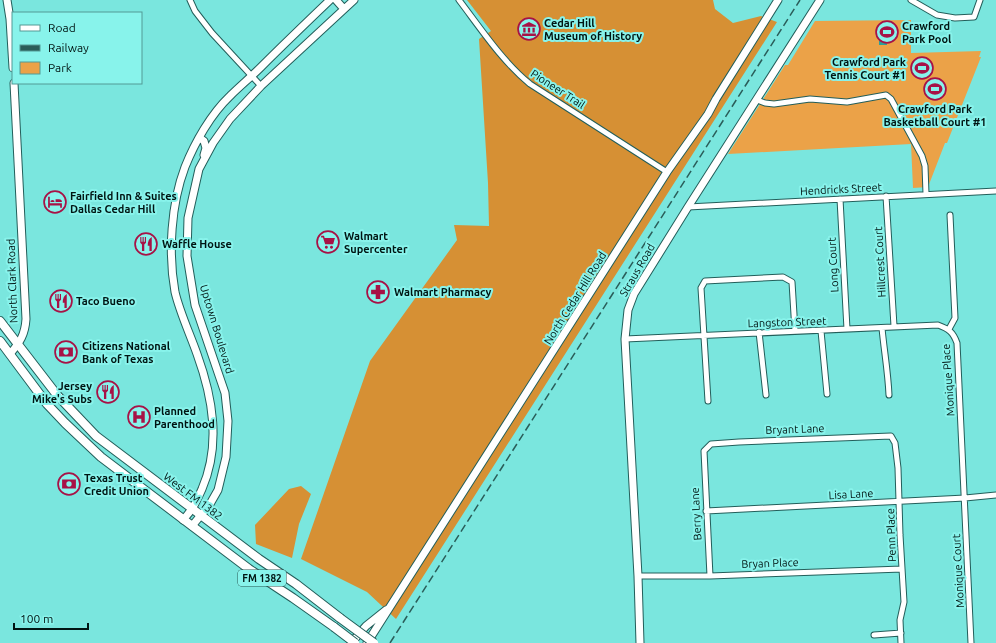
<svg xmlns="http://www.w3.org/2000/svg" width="996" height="643" font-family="Ubuntu,sans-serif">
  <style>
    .green { fill: #eba248 }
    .forest { fill: #d69034 }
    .water { fill: #2ca19a }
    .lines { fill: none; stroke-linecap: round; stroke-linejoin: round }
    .street-casing { stroke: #235e5a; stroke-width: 7 }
    .secondary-casing { stroke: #235e5a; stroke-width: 9 }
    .primary-casing { stroke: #235e5a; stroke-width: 10 }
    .street { stroke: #fff; stroke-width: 5 }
    .secondary { stroke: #fff; stroke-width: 7 }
    .primary { stroke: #fff; stroke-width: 8 }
    .rail { stroke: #2a5d59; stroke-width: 1.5; stroke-dasharray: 8 4; stroke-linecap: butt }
    .primary-bridge-casing { stroke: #235e5a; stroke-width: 10; stroke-linecap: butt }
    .primary-bridge { stroke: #fff; stroke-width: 8 }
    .labels { text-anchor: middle; stroke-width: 4; stroke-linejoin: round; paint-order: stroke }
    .shield { fill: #88f3eb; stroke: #295854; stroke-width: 1 }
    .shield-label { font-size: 10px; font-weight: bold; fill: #001513 }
    .poi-label { font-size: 11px; font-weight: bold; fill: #001513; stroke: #88f3eb; text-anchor: start }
    .street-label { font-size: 11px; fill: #001513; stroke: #88f3eb }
  </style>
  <rect width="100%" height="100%" fill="#7ae6de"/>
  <!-- green -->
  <path class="green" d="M911,20V53L981,51L979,57H981L947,143H945L928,187L913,188L911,144L728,154L785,65H788L815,21Z"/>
  <!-- forest -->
  <path class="forest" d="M467,0H713L715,9L733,23L761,16L777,22L396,619L367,592L301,559L370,361L457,240L454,225L489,226L488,183L479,39L491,31Z
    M301,486L311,494L299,524L292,558L256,544L255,525L289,489Z"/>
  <!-- water -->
  <path class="water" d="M895,27L896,36H886L887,45H879V28Z"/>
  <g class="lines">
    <!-- street casing -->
    <g class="street-casing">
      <path id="street" d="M190,0L195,11L212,33L261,86
        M459,0C481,29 502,61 530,84L667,172
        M911,0L937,15L955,18L974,17L980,0
        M757,100L765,103L774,104L810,99L847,102L886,95L891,99L922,156L925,166L926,194
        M886,196L894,326
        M840,199L847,329
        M688,207L996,191
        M882,328C884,350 888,372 889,395
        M949,329L955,318L950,215
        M821,331L827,394
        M759,332L766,395
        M625,339L938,325C949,329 953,332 957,343L971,643
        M708,401L701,288L705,281L783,277L792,282L795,331
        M706,511L965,498L996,495
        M638,576H710L902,569
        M710,576L704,451L711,444L739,442L891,436L895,443L898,468L900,535L904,602L900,620L901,643
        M874,635L901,633"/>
    </g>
    <!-- secondary casing -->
    <g class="secondary-casing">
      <path id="secondary" d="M7,0L10,19L13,68
        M336,0L344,9
        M200,138L204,141L206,148L204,155
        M10,354C20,342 25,335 26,319L14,83
        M183,520C193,509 196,502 202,489C221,445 213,398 197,354C190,334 180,313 175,292C168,253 171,204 185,167C195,142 211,114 230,96C240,86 251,77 261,67C284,44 307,22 330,0
        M192,526L210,504L218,490L226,457L228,421L225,393L195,305L187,256L188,218L199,169L213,143L230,119L261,86L354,0
        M351,643L366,626L386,610
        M367,643L667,172L708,114L716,99L778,0
        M640,643L638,576L625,339L628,310L634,294L688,207L820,0"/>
    </g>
    <!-- primary casing -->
    <g class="primary-casing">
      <path id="primary" d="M0,321L57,395L96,436L259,559L296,584L340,618
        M0,341L47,404L65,423L101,457L249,569L293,598L334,627"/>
    </g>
    <!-- street -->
    <use href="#street" class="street"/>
    <!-- secondary -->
    <use href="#secondary" class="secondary"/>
    <!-- primary -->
    <use href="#primary" class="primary"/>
    <!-- rail -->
    <path class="rail" d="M390,643L800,0"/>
    <!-- primary-bridge casing -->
    <g class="primary-bridge-casing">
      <path id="primary-bridge" d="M340,618L374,643
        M334,627L355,643"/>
    </g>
    <!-- primary-bridge -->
    <use href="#primary-bridge" class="primary-bridge"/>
  </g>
  <!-- icons -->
  <defs>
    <g id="museum-ring" transform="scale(1.15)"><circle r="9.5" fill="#88f3eb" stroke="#a71246" stroke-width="1.5"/><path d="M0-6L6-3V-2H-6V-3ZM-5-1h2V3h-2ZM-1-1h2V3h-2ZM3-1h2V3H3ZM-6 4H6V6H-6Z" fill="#a71246"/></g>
    <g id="stadium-ring" transform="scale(1.15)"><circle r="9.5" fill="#88f3eb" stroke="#a71246" stroke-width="1.5"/><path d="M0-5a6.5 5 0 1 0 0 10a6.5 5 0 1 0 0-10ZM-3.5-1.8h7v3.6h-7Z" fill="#a71246"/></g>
    <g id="hotel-ring" transform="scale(1.15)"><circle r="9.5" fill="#88f3eb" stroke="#a71246" stroke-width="1.5"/><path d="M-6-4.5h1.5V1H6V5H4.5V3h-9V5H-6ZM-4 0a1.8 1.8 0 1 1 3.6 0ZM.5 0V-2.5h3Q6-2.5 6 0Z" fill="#a71246"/></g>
    <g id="supermarket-ring" transform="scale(1.15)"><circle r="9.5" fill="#88f3eb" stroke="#a71246" stroke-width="1.5"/><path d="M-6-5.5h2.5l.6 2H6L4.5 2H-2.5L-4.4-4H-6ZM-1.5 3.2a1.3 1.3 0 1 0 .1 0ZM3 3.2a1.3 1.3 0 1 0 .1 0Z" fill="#a71246"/></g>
    <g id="restaurant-ring" transform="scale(1.15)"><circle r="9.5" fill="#88f3eb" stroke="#a71246" stroke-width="1.5"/><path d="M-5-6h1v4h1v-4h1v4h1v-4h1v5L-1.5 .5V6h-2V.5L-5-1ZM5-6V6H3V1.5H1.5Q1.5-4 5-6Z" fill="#a71246"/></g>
    <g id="pharmacy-ring" transform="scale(1.15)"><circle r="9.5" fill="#88f3eb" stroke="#a71246" stroke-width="1.5"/><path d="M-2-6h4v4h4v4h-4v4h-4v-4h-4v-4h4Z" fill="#a71246"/></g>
    <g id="bank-ring" transform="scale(1.15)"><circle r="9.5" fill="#88f3eb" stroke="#a71246" stroke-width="1.5"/><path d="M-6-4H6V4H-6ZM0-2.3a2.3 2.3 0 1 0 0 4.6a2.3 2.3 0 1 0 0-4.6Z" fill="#a71246"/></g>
    <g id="hospital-ring" transform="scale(1.15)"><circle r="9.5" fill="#88f3eb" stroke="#a71246" stroke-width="1.5"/><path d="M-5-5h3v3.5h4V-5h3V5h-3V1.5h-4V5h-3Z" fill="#a71246"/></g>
  </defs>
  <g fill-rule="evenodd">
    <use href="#museum-ring" x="529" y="29"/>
    <use href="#stadium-ring" x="887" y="32"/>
    <use href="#stadium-ring" x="922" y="68"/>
    <use href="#stadium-ring" x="935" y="89"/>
    <use href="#hotel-ring" x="55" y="202"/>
    <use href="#supermarket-ring" x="328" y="242"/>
    <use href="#restaurant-ring" x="146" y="244"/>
    <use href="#pharmacy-ring" x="378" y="292"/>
    <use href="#restaurant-ring" x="61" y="301"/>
    <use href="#bank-ring" x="66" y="352"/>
    <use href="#restaurant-ring" x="108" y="392"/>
    <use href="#hospital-ring" x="139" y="417"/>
    <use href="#bank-ring" x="69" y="484"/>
  </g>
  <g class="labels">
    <!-- shield labels -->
    <rect class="shield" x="238" y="570" width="48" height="16" rx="3"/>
    <g class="shield-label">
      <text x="262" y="582">FM 1382</text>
    </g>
    <!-- poi labels -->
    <g class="poi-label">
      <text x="544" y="27">Cedar Hill<tspan x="544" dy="13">Museum of History</tspan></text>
      <text x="902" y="30">Crawford<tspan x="902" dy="13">Park Pool</tspan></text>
      <text x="906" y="66" text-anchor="end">Crawford Park<tspan x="906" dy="13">Tennis Court #1</tspan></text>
      <text x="935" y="113" text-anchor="middle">Crawford Park<tspan x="935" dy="13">Basketball Court #1</tspan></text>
      <text x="70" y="200">Fairfield Inn &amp; Suites<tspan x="70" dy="13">Dallas Cedar Hill</tspan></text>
      <text x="344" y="240">Walmart<tspan x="344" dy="13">Supercenter</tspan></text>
      <text x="162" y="248">Waffle House</text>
      <text x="394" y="296">Walmart Pharmacy</text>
      <text x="76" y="305">Taco Bueno</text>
      <text x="82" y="350">Citizens National<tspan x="82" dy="13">Bank of Texas</tspan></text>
      <text x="92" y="390" text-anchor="end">Jersey<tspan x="92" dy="13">Mike's Subs</tspan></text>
      <text x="154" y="415">Planned<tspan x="154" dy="13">Parenthood</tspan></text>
      <text x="84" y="482">Texas Trust<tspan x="84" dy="13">Credit Union</tspan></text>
    </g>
    <!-- street labels -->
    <g class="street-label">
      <text transform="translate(558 89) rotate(33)" y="4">Pioneer Trail</text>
      <text transform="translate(841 189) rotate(-3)" y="4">Hendricks Street</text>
      <text transform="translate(880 262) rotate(-93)" y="4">Hillcrest Court</text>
      <text transform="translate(833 265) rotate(-93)" y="4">Long Court</text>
      <text transform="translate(637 270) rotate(-60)" y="4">Straus Road</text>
      <text transform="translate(12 281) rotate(-92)" y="4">North Clark Road</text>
      <text transform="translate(575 298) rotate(-58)" y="4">North Cedar Hill Road</text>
      <text transform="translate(787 322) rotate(-2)" y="4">Langston Street</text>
      <text transform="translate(217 329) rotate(73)" y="4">Uptown Boulevard</text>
      <text transform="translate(948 380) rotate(-94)" y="4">Monique Place</text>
      <text transform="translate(795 429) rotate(-2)" y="4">Bryant Lane</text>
      <text transform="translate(851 494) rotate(-3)" y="4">Lisa Lane</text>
      <text transform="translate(193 496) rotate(37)" y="4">West FM 1382</text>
      <text transform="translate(696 514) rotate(-93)" y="4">Berry Lane</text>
      <text transform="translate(891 535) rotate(-92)" y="4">Penn Place</text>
      <text transform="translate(770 563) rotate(-2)" y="4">Bryan Place</text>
      <text transform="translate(958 571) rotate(-93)" y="4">Monique Court</text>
    </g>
  </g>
  <!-- legend -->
  <rect x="12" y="12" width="130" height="72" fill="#88f3eb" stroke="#529a95"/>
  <rect x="20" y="25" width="20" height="6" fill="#ffffff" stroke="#529a95"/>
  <text x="48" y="32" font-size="12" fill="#001513">Road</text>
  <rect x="20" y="45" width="20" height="6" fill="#2a5d59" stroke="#529a95"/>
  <text x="48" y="52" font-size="12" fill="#001513">Railway</text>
  <rect x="20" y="62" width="20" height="12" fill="#eba248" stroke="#529a95"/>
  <text x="48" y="72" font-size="12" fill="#001513">Park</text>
  <!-- scale -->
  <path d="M14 623v6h74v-6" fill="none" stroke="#001513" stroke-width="2"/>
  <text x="20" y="623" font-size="12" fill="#001513" stroke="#88f3eb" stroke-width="3" paint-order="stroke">100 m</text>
</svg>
